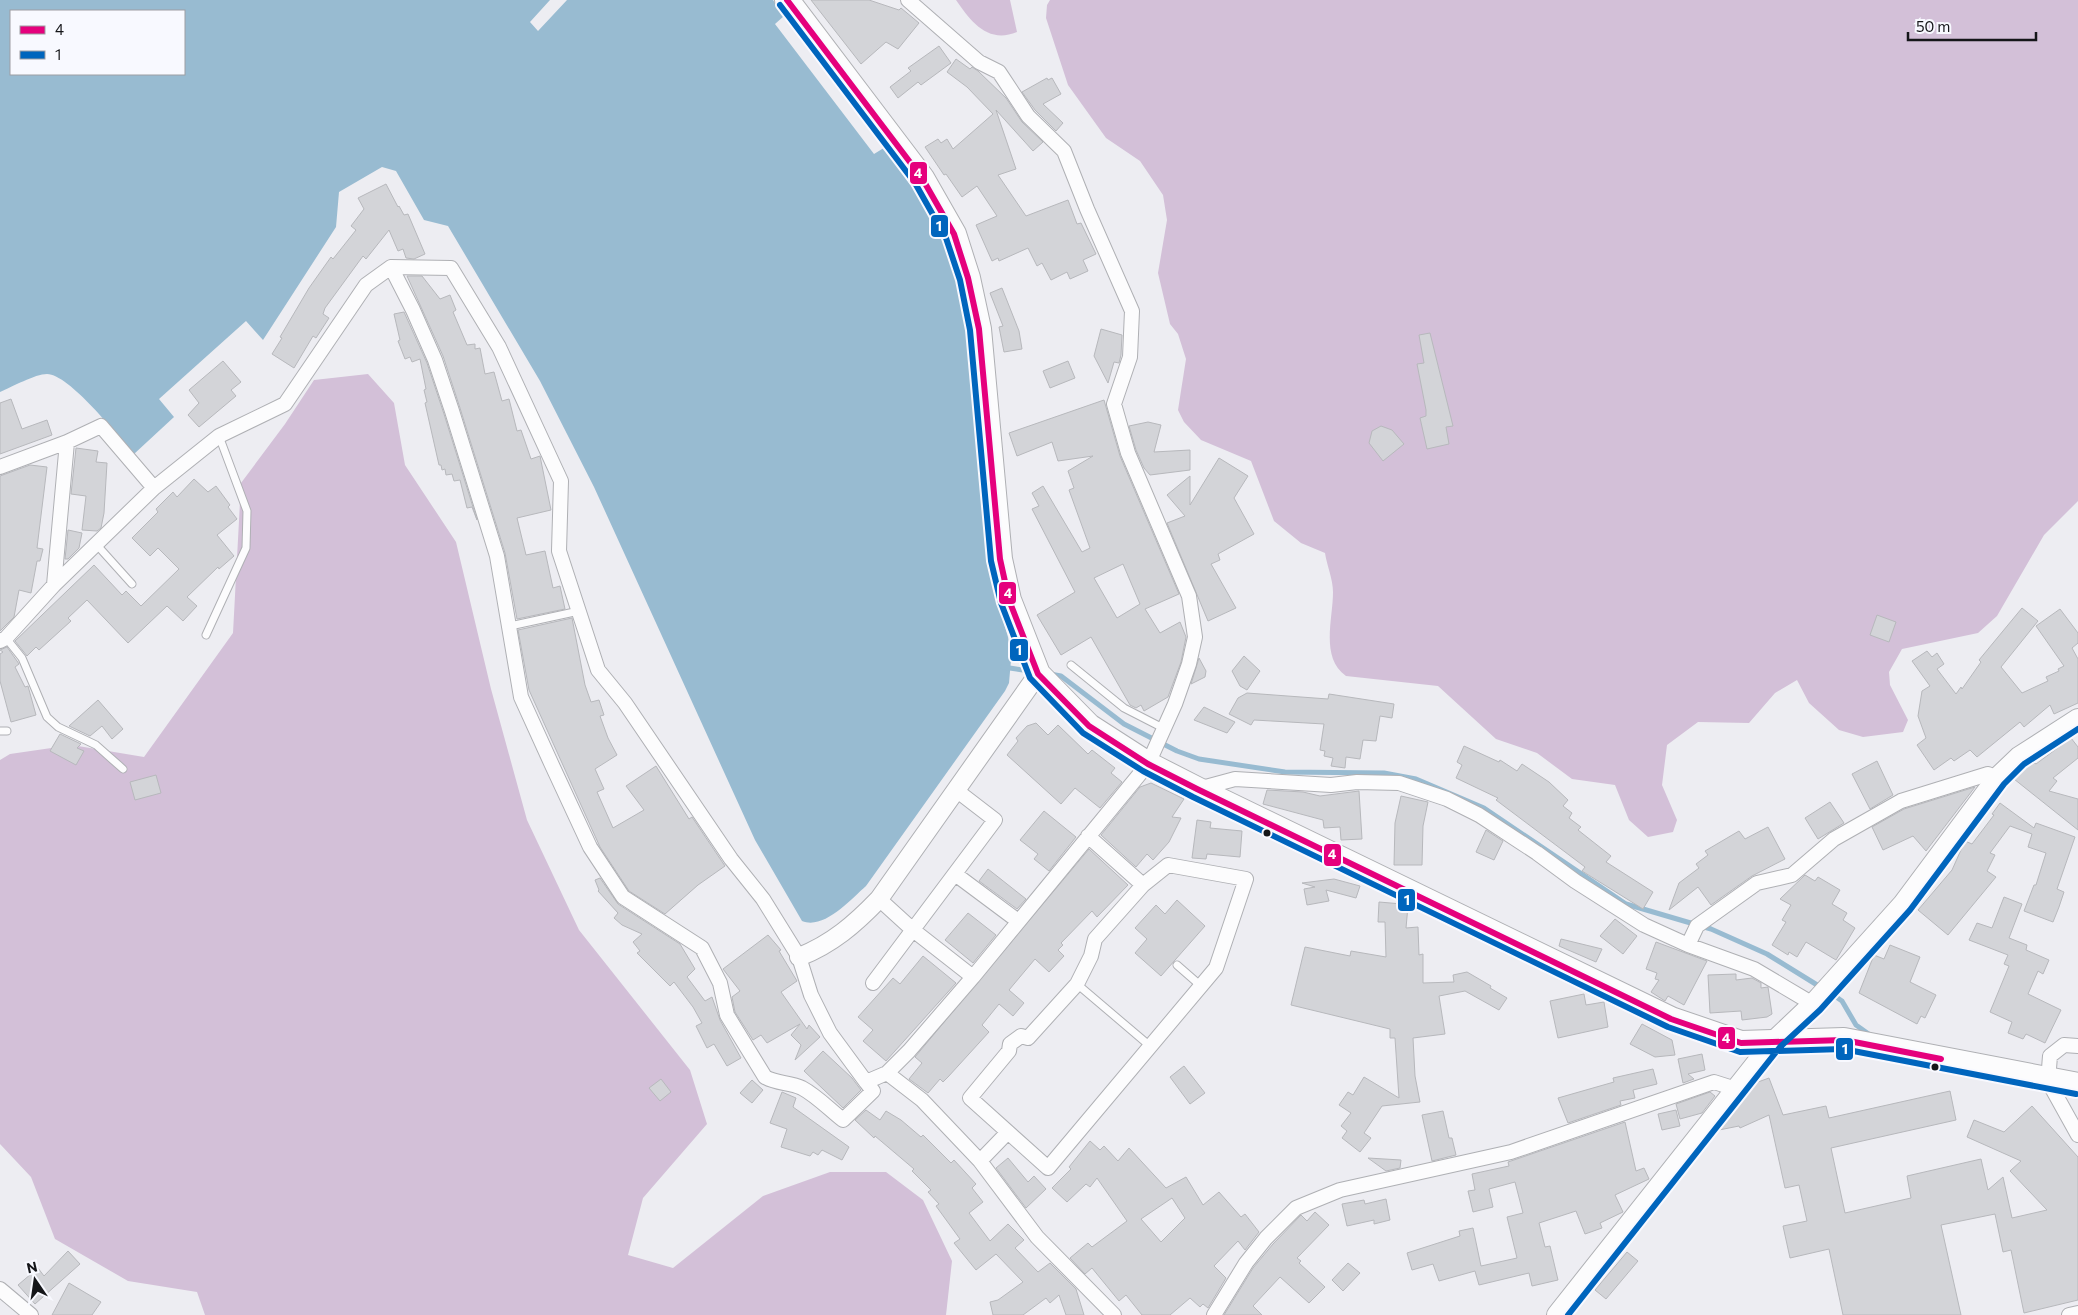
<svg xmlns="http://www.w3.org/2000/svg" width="2078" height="1315" font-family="Commissioner,sans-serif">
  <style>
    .forest { fill: #d3c0d8 }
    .water { fill: #98bbd1; fill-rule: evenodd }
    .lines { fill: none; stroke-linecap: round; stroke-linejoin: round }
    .stream { stroke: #98bbd1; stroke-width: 5 }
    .building { fill: #d3d4d8; stroke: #b7b8bc; fill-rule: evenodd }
    .service-casing { stroke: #afb0b4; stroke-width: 9 }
    .minor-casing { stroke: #afb0b4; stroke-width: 16 }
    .tertiary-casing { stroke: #afb0b4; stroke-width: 20 }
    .secondary-casing { stroke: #afb0b4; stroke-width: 22 }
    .trunk-casing { stroke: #afb0b4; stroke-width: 26 }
    .service { stroke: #fcfcfd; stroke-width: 7 }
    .minor { stroke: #fcfcfd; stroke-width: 14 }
    .tertiary { stroke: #fcfcfd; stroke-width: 18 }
    .secondary { stroke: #fcfcfd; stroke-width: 20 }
    .trunk { stroke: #fcfcfd; stroke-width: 24 }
    .bus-1-casing { stroke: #f8f9ff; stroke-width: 10 }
    .bus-2-casing { stroke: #f8f9ff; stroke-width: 10 }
    .bus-1 { stroke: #e5007d; stroke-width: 6 }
    .bus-2 { stroke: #0065bd; stroke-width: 6 }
    .bus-dot { fill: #151619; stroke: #f8f9ff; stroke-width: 2 }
    .line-badge { stroke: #f8f9ff; stroke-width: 2 }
    .badge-label { font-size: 14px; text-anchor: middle; font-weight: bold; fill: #fff }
  </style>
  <rect width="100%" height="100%" fill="#ededf2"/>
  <!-- forest -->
  <path class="forest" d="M956,0H1010L1017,32C988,44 971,22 956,0Z
    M1050,0H2078V501L2044,535L1997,616L1978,633L1902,649L1889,672L1890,685L1908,720L1903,732L1863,737L1839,730L1809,703L1797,680L1775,693L1749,723L1698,722L1667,745L1662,785L1677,820L1673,832L1648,837L1629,820L1615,785L1572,779L1537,753L1496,739L1438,686L1346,676C1320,657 1333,620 1333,592C1333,579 1327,566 1325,553L1301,543L1274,521L1251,461L1201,440L1184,422L1178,410L1186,359L1178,334L1170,324L1158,273L1167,220L1163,195L1140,161L1106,138L1068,85L1046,18L1047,5Z
    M368,374L394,403L405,465L456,542L491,689L527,820L579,930L690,1070L707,1124L643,1198L628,1255L673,1268L763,1196L830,1172H886L923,1200L952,1261L946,1315H205L197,1292L128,1281L55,1239L31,1177L0,1144V760L10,754L72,745L144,757L233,633L241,483L285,424L314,380Z"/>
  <!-- water -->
  <path class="water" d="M0,0H550L530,22L538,31L567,0H773L784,16L775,24L874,154L887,146L939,223L957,271L969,328L995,594L1008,637L1011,660L1009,683L1005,691L866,886C850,900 824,930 802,921L755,840L594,487L540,381L448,226L424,220L396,171L382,167L339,192L336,227L263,340L246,321L159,399L174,417L134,454C118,436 69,374 47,374C35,374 12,387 0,392ZM11,11H184V74H11Z"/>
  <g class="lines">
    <!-- stream -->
    <path class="stream" d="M1003,667L1029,671
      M1050,674L1061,676L1124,724L1177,751L1199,759L1285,772L1384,773L1416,779L1484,808L1626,904L1711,929L1767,954L1822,988
      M1829,992L1842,1001L1856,1025L1870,1035"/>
  </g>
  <!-- building -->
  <path class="building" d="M811,0H869L899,10L901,8L919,23L898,49L886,42L861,64Z
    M939,46L951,63L921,85L918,82L898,98L890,87L911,71L908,68Z
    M956,59L970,69L972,67L978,71L1006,98L1022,122L1043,142L1033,151L996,110L1016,169L998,175L1026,216L1068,200L1077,224L1081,223L1096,254L1083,260L1088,271L1070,279L1067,272L1051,280L1042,263L1037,266L1028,248L999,261L998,258L992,261L976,225L997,216L977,186L962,197L946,174L944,175L925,147L938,139L941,143L947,139L953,149L993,114L967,87L947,72Z
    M1047,78L1048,80L1052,78L1061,94L1043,104L1063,123L1056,131L1035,110L1022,92Z
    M386,184L398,207L399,206L404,215L408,214L425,254L414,259L406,258L403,249L398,251L389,230L366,259L363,256L325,308L323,314L329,318L316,338L313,336L294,368L272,354L282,338L280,337L309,288L331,257L333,259L356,230L351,226L364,209L358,198Z
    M407,276H422L440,299L450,295L456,310L453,312L467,345L475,344V349L480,348L485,374L494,372L502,401L509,399L517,431L521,430L531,459L540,456L551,510L517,518L526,555L545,551L553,588L560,586L565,609L517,619L505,553L460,408L443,356Z
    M1002,288L1019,331L1022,349L1004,352L999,327L1003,326L990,293Z
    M404,312L427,363L444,414L477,520L472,507L467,508L460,480L454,481L452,474L446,475L445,469L442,470L441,465H439L425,403L427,402L424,390L426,389L420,359L412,362L410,357L405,359L398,341L400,340L394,314Z
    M1101,329L1122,335L1121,355L1119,363L1114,362L1108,383L1094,356Z
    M1430,333L1453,426L1446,427L1449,444L1427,449L1420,418L1426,416V410L1417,364L1424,363L1419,335Z
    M223,361L241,382L231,390L236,396L199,427L188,415L199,403L189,390Z
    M1068,361L1075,378L1050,388L1043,371Z
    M11,399L22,429L47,420L52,435L0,454V403Z
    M1104,400L1120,456L1179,594L1145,609L1160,633L1180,622L1186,637L1181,662L1168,697L1144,711L1141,705L1136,708L1130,705L1091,637L1061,655L1037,615L1075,592L1032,509L1039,506L1032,493L1043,486L1082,552L1090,548L1069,490L1074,488L1068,471L1093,456L1058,461L1052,442L1017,456L1009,433ZM1123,564L1140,604L1117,618L1094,578Z
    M1148,422L1161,425L1154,452L1190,450V470L1150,475L1144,468L1136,450L1129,426Z
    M1381,426L1392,430L1404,444L1383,461L1369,443L1372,431Z
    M76,448L98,451L96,462L107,463L104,513L101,528L97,531L82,530L86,496L71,494Z
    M1219,458L1248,476L1234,498L1254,534L1218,554L1220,560L1211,564L1236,608L1208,621L1167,523L1185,516L1167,495L1190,476V505Z
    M30,465L47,467L37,548L43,549L40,561H37L31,593L19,590L14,617L0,631V476Z
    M194,479L208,492L216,486L230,505L228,507L237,519L217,535L234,556L219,569L218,567L187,597L197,606L183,621L167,606L128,643L87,600L68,618L71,621L39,650L36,647L27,656L15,641L94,565L122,595L126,591L141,606L179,569L158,548L150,556L132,538L158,512L156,509L173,492L177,497Z
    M68,530L82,533L79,548L68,559H65Z
    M2022,608L2038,621L2001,667L2022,693L2048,681L2046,677L2059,671L2058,669L2064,666L2036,626L2060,609L2078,633V643L2072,648L2078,659V703L2054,714L2050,705L2024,727L2020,722L1977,757L1970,750L1954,761L1951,758L1934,770L1917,745L1926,738L1918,716L1922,691L1930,686L1912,661L1927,651L1932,657L1937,653L1944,664L1937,669L1956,694L1961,687L1962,689L1981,662L1979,660Z
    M1877,615L1896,622L1889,642L1870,635Z
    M572,618L585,685L591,702L599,700L604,715L600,716L608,738L617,755L595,769L604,789L597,792L613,828L644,810L626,786L656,766L689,819L692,817L725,866L698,885L665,914L629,891L600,847L529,690L518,630Z
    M7,647L17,661L19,664L15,667L25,687L28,686L36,715L11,722L0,681V654L3,652L0,650Z
    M1244,656L1260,671L1247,690L1240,686L1232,671Z
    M1199,658L1206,671L1205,677L1191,684Z
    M1247,693L1328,699L1329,694L1394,704L1392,718L1380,716L1376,741L1363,740L1360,759L1346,757L1345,768L1331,766L1333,758L1324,756L1325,751L1320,750L1324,724L1254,720L1251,725L1229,714L1238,698Z
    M98,700L123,729L112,739L102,726L90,736L69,726Z
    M1204,707L1235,722L1227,733L1194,720Z
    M1036,723L1048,735L1058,725L1088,754L1092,750L1115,768L1111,773L1122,782L1100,808L1075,788L1061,804L1007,755L1018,741L1016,738L1027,726Z
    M60,734L81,744L77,748L84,751L76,765L50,751Z
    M2071,738L2078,747V758L2053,778L2057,781L2049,791L2078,799V830L2014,779L2026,766L2033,762L2036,764Z
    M1464,746L1499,762L1500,760L1517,771L1522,764L1549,782L1568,800L1563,806L1572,813L1569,818L1581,827L1578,830L1611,856L1606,862L1653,892L1643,909L1582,871L1585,867L1496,800L1498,798L1456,778L1462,765L1457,762Z
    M1877,761L1893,795L1870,809L1852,774Z
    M156,775L161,793L135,800L130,782Z
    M1151,783L1184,799L1172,817L1181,818L1169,842L1153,860L1147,854L1136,867L1101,835L1140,787Z
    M1975,787L1926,851L1913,836L1883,850L1872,827L1904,809Z
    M1267,790L1303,792L1320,796L1359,791L1362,839L1341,840L1340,827L1324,828L1323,820L1263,804Z
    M1401,796L1428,802L1423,826L1422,865H1394L1395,823Z
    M1830,802L1844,823L1818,839L1805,818Z
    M2000,803L2034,828L2036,823L2075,837L2057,889L2064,892L2059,907L2053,922L2024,911L2034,885H2036L2046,853L2028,847L2032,834L2010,826L1990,853L1995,855L1987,871L1996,877L1948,935L1918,910L1952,870L1965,841L1972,844L1994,815L1992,814Z
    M1044,811L1076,837L1049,871L1034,859L1038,854L1020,840Z
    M1197,820L1211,822L1210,828L1242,831L1240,857L1207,854L1206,859L1192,858Z
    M1768,827L1785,859L1752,876L1711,905L1698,887L1669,910L1679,883L1699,868L1696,864L1708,855L1705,851L1739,831L1745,839Z
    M1486,830L1503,841L1494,860L1476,852Z
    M1089,849L1128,885L1097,917L1092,911L1061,943L1063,945L1058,950L1064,956L1049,972L1035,959L1009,990L1024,1003L1013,1016L999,1004L982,1025L989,1032L948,1077L943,1082L940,1079L928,1093L909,1079L922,1063L915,1057Z
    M988,869L1026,899L1017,909L979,881Z
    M1805,875L1815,881L1818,877L1840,890L1832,904L1847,913L1843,920L1855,928L1836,960L1806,942L1797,957L1789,952L1788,955L1772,945L1786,922L1782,920L1791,905L1780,899Z
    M600,878L618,904L680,944L695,969L687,977L705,1001L712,997L720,1020L741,1058L727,1066L714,1044L707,1048L696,1026L702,1023L693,1007L674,982L670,986L637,953L640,951L633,942L642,934L622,925L614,918L618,913L598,891L599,890L595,880Z
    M1334,879L1360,886L1356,898L1326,890L1329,901L1307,905L1304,889L1315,887L1302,883Z
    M2004,897L2022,904L2009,938L2027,945L2026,950L2049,960L2043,974L2038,971L2028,994L2061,1010L2045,1043L2026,1034L2023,1039L2008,1033L2012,1022L1990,1012L2009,966L2004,964L2008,955L1969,940L1977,923L1992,928Z
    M1177,900L1205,926L1161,976L1135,953L1147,939L1135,928L1156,905L1165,914Z
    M1379,902L1402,904L1408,906L1406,928L1418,927L1419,955L1423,954V983L1454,982L1453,975L1467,972L1491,986L1490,988L1507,998L1499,1010L1465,991L1439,996L1445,1034L1413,1038L1415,1076L1420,1102L1382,1106L1364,1133L1371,1138L1360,1152L1342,1138L1347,1131L1341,1126L1351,1113L1339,1105L1348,1092L1353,1095L1364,1077L1399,1098L1395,1038H1390V1029L1291,1005L1305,947L1350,956L1351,951L1386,957L1385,922H1378Z
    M968,913L996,935L973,963L945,940Z
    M1615,919L1637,936L1623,954L1600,936Z
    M768,935L781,950L779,951L797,981L781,992L807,1029L809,1025L820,1037L795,1060L801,1045L791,1035L800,1024L767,1043L761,1035L753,1040L735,1012L732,997L740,991L723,969Z
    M1561,939L1602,949L1596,962L1559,946Z
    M1656,942L1707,961L1684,1005L1668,996L1665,1001L1651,992L1659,980L1655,979L1657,973L1646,969Z
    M1890,945L1920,957L1910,982L1936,995L1925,1018L1921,1016L1917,1024L1859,993L1874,955L1884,959Z
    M923,956L956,983L886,1061L863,1041L873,1030L858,1017L893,978L900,984Z
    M1736,974V980L1752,978L1761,983V988L1768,987L1772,1014L1767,1017L1742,1020L1741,1011L1710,1013L1708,975Z
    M1584,994L1586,1005L1604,1002L1608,1027L1558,1038L1550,1001Z
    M1642,1024L1672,1040L1675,1055L1655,1057L1630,1044Z
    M823,1051L852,1078L861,1090L843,1108L804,1071Z
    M1702,1054L1705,1070L1688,1074L1694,1079L1683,1083L1678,1059Z
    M1184,1066L1205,1093L1190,1104L1170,1077Z
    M1653,1069L1657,1084L1633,1090L1635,1098L1620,1101L1621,1105L1568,1123L1558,1098L1614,1082L1613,1078Z
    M1769,1078L1783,1115L1826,1106L1829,1118L1950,1091L1956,1120L1831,1148L1845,1213L1911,1198L1907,1176L1981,1159L1988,1190L2003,1177L2012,1218L2047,1210L2010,1171L2021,1161L1967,1137L1974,1120L2004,1132L2032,1106L2078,1157V1300L2024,1313L2011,1250L2003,1252L1995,1214L1941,1225L1961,1315H1843L1829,1249L1790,1258L1783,1226L1807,1221L1799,1185L1785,1188L1769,1115L1740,1128L1739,1126L1719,1130L1758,1082Z
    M661,1079L671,1092L660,1101L649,1088Z
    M752,1080L763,1090L752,1103L740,1093Z
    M782,1092L796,1098L793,1107L849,1147L842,1160L822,1150L818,1155L813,1152L810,1156L781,1147L787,1129L770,1123Z
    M1710,1092L1715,1096L1702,1113L1680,1119L1676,1104Z
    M866,1110L880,1120L886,1111L901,1120L921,1137L923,1135L951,1163L954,1160L976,1184L972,1188L983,1202L969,1213L990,1241L1008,1224L1024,1240L1015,1248L1038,1272L1050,1263L1076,1289L1084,1315H1066L1059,1295L1050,1303L1046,1298L1023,1315H993L990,1302L998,1300L1023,1282L996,1254L976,1270L954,1243L960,1239L936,1206L939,1204L928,1192L931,1190L912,1171L914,1169L875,1136L874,1138L855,1120Z
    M1676,1110L1680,1126L1662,1130L1658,1114Z
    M1443,1111L1449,1138H1452L1456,1155L1432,1161L1422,1115Z
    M1625,1122L1636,1171L1644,1168L1649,1179L1615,1195L1623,1212L1600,1223L1602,1228L1585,1234L1576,1211L1539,1223L1545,1247L1550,1246L1558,1280L1532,1286L1529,1273L1479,1285L1475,1271L1439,1281L1433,1264L1412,1270L1407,1253L1460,1236L1459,1231L1473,1228L1481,1266L1517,1258L1507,1217L1523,1213L1515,1182L1489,1189L1493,1207L1473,1212L1468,1191L1475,1190L1472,1174L1509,1166L1508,1162Z
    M1090,1141L1100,1150L1104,1146L1118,1161L1129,1148L1166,1188L1186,1177L1203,1205L1219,1192L1241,1217L1245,1214L1259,1232L1245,1250L1238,1241L1214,1266L1226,1278L1208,1308L1203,1304L1200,1307L1190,1298L1170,1315H1142L1126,1295L1119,1301L1092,1268L1085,1274L1070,1258L1088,1243L1092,1247L1127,1221L1097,1178L1090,1187L1086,1184L1067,1202L1052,1188L1071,1169L1069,1167ZM1172,1198L1185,1218L1161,1242L1141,1219Z
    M1008,1158L1028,1182L1034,1176L1046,1189L1026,1208L996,1168Z
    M1368,1158L1401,1160L1400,1168L1386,1171Z
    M1386,1199L1390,1220L1374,1224V1220L1347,1226L1342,1204L1364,1200L1365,1204Z
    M1315,1212L1329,1225L1297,1258L1301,1261L1299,1263L1325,1287L1309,1303L1280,1277L1253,1306L1262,1315H1224L1253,1268L1273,1244L1301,1215L1307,1221Z
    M68,1251L80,1264L35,1304L18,1285L38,1268L44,1276Z
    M1627,1252L1638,1261L1606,1299L1595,1290Z
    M1348,1263L1360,1273L1343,1291L1332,1280Z
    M69,1283L101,1302L92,1315H52Z"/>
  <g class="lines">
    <!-- service casing -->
    <g class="service-casing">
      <path id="service" d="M96,544L132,584
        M510,626L579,611
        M206,635L246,548L247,511L219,436
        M6,638L22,658L47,717L58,727L96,745L123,769
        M1071,665L1124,708L1165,729
        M0,731H7
        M1177,965L1201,986
        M1077,984L1150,1046"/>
    </g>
    <!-- minor casing -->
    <g class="minor-casing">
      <path id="minor" d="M391,267L413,310L435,360L452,411L497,556L521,697L551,763L590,847L623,897L702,948L720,983L727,1015L765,1077C777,1084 790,1082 802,1088C817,1096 830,1110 843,1120L873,1091L866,1082
        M0,467L67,442L101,426L154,488
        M54,585L67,442
        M0,641L6,638L54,585L154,488L219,436L285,404L366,285L391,267L451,268L499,347L561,481L559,551L598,670L625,703L731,859L763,899L799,957L811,995L830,1033L866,1082L887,1073L922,1100L980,1161L1037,1237L1114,1315
        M1198,789L1235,779L1331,785L1357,782L1399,783L1447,799L1479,815L1537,853L1575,881L1644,925L1688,945L1754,969L1813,1004
        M1088,836L1143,885L1168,865L1246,879L1216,968L1048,1168L970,1098L1009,1051L1010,1044L1021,1036L1028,1038L1077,984L1091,956L1095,939L1143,885
        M955,874L1018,921
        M879,899L913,930L973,977
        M1688,945L1697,926L1757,883L1792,875L1834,839L1901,801L1988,774L1997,778
        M873,983L995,820L956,790
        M2078,1046L2064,1045L2050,1056L2048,1081L2078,1135
        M887,1073L909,1051L973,977L1148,764L1175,704L1189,664L1195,637L1189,596L1128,453L1114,404L1130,357L1132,311L1087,209L1064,151L1028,116L999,72L979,62L908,0
        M980,1161L1008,1132
        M0,1289L31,1315
        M1214,1315L1246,1263L1266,1238L1296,1208L1340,1190L1511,1152L1714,1082L1736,1089
        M2069,1315L2078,1313"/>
    </g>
    <!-- tertiary casing -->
    <g class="tertiary-casing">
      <path id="tertiary" d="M799,957C832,944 855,924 879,899L1038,674"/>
    </g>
    <!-- secondary casing -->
    <g class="secondary-casing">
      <path id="secondary" d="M1557,1315L1774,1041L1813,1004L1903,904L1997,778L2019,757L2078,719"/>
    </g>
    <!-- trunk casing -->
    <g class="trunk-casing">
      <path id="trunk" d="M787,0L922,178L954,234L968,278L979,329L1000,559L1009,600L1038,674L1089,726L1148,764L1197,789L1671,1019L1741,1043L1844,1040L2078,1085"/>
    </g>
    <!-- service -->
    <use href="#service" class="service"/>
    <!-- minor -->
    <use href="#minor" class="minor"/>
    <!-- tertiary -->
    <use href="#tertiary" class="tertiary"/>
    <!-- secondary -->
    <use href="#secondary" class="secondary"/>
    <!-- trunk -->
    <use href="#trunk" class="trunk"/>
    <!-- bus-1 casing -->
    <g class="bus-1-casing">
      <path id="bus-1" d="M787,0L922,178L954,234L968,278L979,329L1000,559L1009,600L1038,674L1089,726L1148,764L1197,789L1671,1019L1741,1043L1844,1040L1941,1059"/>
    </g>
    <!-- bus-2 casing -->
    <g class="bus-2-casing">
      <path id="bus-2" d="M780,5L915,183L946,238L960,280L970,330L991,561L1001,603L1030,678L1083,733L1143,771L1193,797L1668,1027L1740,1052L1843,1049L2076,1094
        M1568,1315L1780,1047L1820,1010L1910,910L2004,784L2024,764L2078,729"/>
    </g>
    <!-- bus-1 -->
    <use href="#bus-1" class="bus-1"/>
    <!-- bus-2 -->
    <use href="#bus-2" class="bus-2"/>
  </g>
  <!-- markers -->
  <g class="bus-dot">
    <circle cx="1267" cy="833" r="4.5"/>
    <circle cx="1935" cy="1067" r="4.5"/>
  </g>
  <g class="line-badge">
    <rect x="909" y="161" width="19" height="24" rx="5" fill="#e5007d"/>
    <rect x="930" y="214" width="19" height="24" rx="5" fill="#0065bd"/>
    <rect x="998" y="581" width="19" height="24" rx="5" fill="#e5007d"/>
    <rect x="1009" y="638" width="20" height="24" rx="5" fill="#0065bd"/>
    <rect x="1323" y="843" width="19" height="24" rx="5" fill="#e5007d"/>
    <rect x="1397" y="888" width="19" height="24" rx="5" fill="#0065bd"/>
    <rect x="1717" y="1026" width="19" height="24" rx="5" fill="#e5007d"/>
    <rect x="1835" y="1037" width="19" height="24" rx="5" fill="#0065bd"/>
  </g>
  <g class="badge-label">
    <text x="918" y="178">4</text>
    <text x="939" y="231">1</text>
    <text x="1008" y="598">4</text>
    <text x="1019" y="655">1</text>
    <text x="1332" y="859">4</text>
    <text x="1407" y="905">1</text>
    <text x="1726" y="1043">4</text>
    <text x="1845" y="1054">1</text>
  </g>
  <!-- legend -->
  <rect x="10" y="10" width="175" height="65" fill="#f8f9ff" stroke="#9d9ea3"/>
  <rect x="20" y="26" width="25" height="8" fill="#e5007d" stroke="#9d9ea3"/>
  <text x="55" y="35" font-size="15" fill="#151619">4</text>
  <rect x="20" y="51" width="25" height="8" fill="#0065bd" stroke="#9d9ea3"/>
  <text x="55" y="60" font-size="15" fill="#151619">1</text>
  <!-- north arrow -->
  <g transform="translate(35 1280) rotate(347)" stroke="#f8f9ff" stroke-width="4" paint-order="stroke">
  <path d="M0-4L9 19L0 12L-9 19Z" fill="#151619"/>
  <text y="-8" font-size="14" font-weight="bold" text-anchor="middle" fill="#151619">N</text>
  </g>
  <!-- scale -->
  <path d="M1908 32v8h128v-8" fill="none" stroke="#151619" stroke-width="2.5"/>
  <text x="1916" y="32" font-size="15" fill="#151619" stroke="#f8f9ff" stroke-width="4" paint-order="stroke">50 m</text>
</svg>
